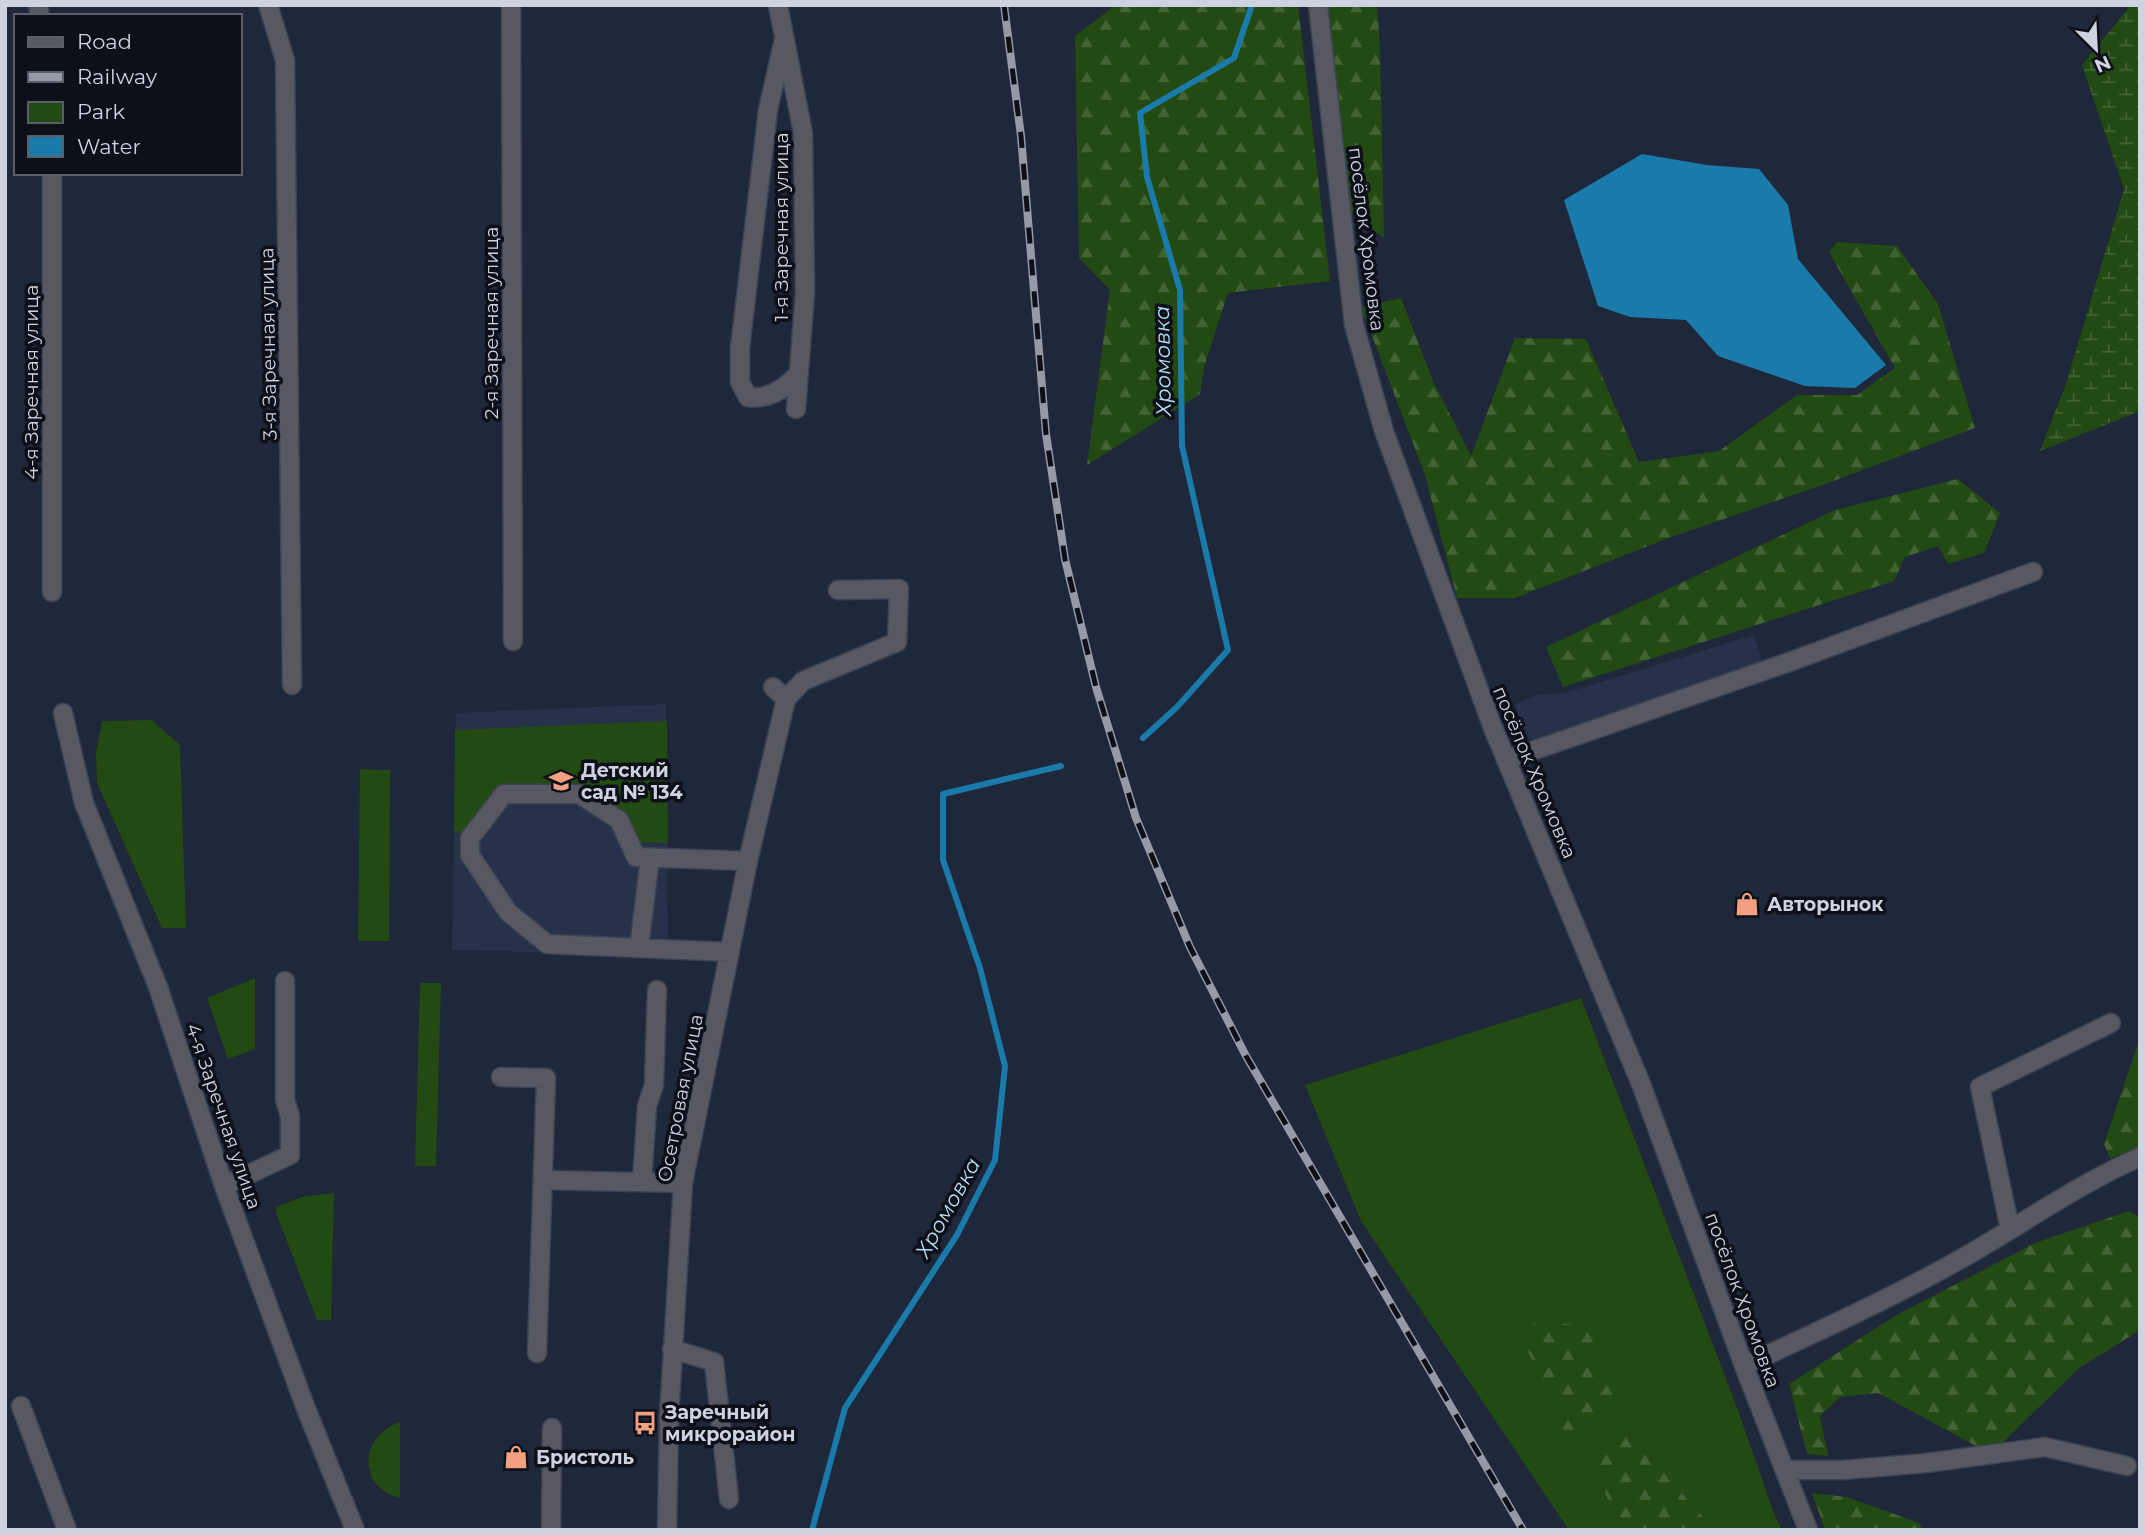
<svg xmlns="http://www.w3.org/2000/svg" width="2145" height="1535" font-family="Montserrat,sans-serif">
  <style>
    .built { fill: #273149 }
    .green { fill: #234a12 }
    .forest { fill: url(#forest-firs) }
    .wetland { fill: url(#wetland-marsh) }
    .water { fill: #1a7aa9 }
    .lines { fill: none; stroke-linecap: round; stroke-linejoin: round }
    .stream { stroke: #1a7aa9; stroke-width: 6 }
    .minor-casing { stroke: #3b4354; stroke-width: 21 }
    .minor { stroke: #585862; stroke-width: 18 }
    .rail-casing { stroke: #939aa8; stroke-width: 8 }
    .rail { stroke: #0d1019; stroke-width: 5; stroke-dasharray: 16; stroke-linecap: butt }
    .labels { text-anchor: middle; stroke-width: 7; stroke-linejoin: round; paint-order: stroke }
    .street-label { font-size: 19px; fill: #cdd3df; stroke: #0d1019 }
    .poi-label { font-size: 19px; font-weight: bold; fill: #cdd3df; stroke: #0d1019; text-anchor: start }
    .water-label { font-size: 21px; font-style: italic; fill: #b5def8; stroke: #0d1019 }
  </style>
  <defs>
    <pattern id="forest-firs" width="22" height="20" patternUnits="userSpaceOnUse" patternTransform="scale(1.75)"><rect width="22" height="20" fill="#234a12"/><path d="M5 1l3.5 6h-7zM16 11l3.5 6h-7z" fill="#426334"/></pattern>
    <pattern id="wetland-marsh" width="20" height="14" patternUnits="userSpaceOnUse" patternTransform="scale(1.75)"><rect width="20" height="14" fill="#234a12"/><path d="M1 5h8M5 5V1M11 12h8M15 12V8" fill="none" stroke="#426334"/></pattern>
  </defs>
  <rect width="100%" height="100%" fill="#1f273a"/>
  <!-- built -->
  <path class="built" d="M1754,635L1764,669L1535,742L1526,737L1515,704L1538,695L1565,693Z
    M666,704L668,956L452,950L456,713Z"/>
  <!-- green -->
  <path class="green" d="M152,720L180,745L186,928H162L97,783L96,752L102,721Z
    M667,721L668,843L636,842L581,788L505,786L467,832L454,833L455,730Z
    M360,769L390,770L389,941H358Z
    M255,978V1049L228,1059L207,998Z
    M420,983H441L436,1166H415Z
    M1581,998L1736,1405L1774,1513L1782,1530H1715L1628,1433L1589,1453L1620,1530H1569L1361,1221L1305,1085Z
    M334,1193L331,1320H317L277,1215L276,1207L302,1197Z
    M400,1422V1498C357,1488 359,1436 400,1422Z"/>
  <!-- forest -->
  <path class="forest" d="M1116,5H1298L1330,281L1228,293L1204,367L1200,394L1087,465L1110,290L1079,258L1075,36Z
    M1319,5H1377L1380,49L1384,238L1346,209Z
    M1837,242L1897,246L1938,304L1975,428L1828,483L1666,539L1515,598H1457L1425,475L1361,307L1401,298L1433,381L1471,456L1515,338L1586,339L1639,462L1719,451L1797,395H1857L1895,368L1829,252Z
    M1958,479L2000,513L1984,553L1948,564L1938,546L1905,557L1894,581L1563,687L1546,647L1835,510Z
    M2140,1038V1147L2110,1158L2104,1144Z
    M2129,1211L2140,1218V1330L2078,1369L1991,1454L1878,1393L1840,1397L1820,1416L1828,1456L1807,1454L1789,1384L1895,1316L2035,1243Z
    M1535,1320L1591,1327L1618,1410L1565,1433L1525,1345Z
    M1628,1433L1715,1530H1620L1589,1453Z
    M1812,1493L1847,1497L1919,1523L1923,1530H1825Z"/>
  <!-- wetland -->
  <path class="wetland" d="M2131,5H2140V411L2040,451L2066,384L2124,189L2082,65Z"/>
  <!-- water -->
  <path class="water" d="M1642,154L1707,165L1759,169L1788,205L1798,259L1886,365L1855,388L1805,386L1718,356L1686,320L1630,317L1598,306L1564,200Z"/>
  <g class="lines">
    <!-- stream -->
    <path class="stream" d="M1143,738L1178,706L1228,650L1182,446L1180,290L1147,177L1140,113L1234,58L1252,5
      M812,1530L845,1408L957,1235L995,1160L1005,1066L980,968L943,860V794L1061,766"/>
    <!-- minor casing -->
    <g class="minor-casing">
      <path id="minor" d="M38,5L40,16
        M268,5L285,60L292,685
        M511,5L513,641
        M778,5L803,133L805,293L796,409
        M1318,5L1354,325L1384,431L1493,728L1641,1084L1744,1366L1808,1530
        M784,39L768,110L740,348V382L748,397C769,400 786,388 799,373
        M52,173V592
        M786,699L803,681L897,642L899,589L838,590
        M63,713L84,803L158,987L224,1186L305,1406L355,1530
        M1506,760L1792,661L2033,572
        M639,948L650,858
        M730,952L547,944L508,912L470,855V838L504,794H579L619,820L636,857L748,861
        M501,1077L546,1078L537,1353
        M543,1180L683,1183
        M642,1182L647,1106L654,1085L657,990
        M224,1186L290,1155V1116L285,1100V981
        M2010,1229L1980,1087L2111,1023
        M672,1349L714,1362L729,1499
        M1744,1366C1816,1332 1890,1299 1959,1260C2020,1226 2076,1185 2140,1157
        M21,1406L67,1530
        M1786,1470H1843L1926,1463L2045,1447L2127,1466
        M551,1530L552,1428
        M667,1530L669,1417L683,1183L748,861L786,699L773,687"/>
    </g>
    <!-- minor -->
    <use href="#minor" class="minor"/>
    <!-- rail casing -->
    <g class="rail-casing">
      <path id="rail" d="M1004,5L1021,136L1046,434L1065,559L1096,687L1136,818L1190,947L1246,1056L1523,1530"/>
    </g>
    <!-- rail -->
    <use href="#rail" class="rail"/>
  </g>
  <!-- icons -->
  <defs>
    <g id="school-bare" transform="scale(1.89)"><path d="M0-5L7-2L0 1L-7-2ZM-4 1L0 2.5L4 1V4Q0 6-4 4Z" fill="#f2a07f" stroke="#0d1019" stroke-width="2.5" paint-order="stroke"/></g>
    <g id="shop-bare" transform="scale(1.89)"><path d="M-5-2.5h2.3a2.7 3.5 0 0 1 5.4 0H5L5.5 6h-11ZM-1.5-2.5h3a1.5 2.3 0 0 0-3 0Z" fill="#f2a07f" stroke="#0d1019" stroke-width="2.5" paint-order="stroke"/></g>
    <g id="bus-bare" transform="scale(1.89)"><path d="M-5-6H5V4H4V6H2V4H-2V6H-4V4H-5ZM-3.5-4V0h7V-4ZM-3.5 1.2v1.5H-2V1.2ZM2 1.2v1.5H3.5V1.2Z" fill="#f2a07f" stroke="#0d1019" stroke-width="2.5" paint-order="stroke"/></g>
  </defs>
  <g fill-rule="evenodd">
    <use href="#school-bare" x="561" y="781"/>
    <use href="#shop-bare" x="1747" y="904"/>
    <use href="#bus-bare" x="645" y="1423"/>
    <use href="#shop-bare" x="516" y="1457"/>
  </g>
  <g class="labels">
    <!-- street labels -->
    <g class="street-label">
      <text transform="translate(781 227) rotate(-90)" y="7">1-я Заречная улица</text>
      <text transform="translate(1367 239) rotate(83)" y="7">посёлок Хромовка</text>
      <text transform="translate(491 323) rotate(-90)" y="7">2-я Заречная улица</text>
      <text transform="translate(268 344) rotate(-91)" y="7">3-я Заречная улица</text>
      <text transform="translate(31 382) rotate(-90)" y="7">4-я Заречная улица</text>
      <text transform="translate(1535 772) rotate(67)" y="7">посёлок Хромовка</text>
      <text transform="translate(680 1098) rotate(-79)" y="7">Осетровая улица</text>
      <text transform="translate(224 1116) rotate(71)" y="7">4-я Заречная улица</text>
      <text transform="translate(1743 1300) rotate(70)" y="7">посёлок Хромовка</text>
    </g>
    <!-- poi labels -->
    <g class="poi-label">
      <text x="581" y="777">Детский<tspan x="581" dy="22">сад № 134</tspan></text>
      <text x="1767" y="911">Авторынок</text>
      <text x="665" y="1419">Заречный<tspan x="665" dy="22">микрорайон</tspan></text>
      <text x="536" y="1464">Бристоль</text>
    </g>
    <!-- water labels -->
    <g class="water-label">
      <text transform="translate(1163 361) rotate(-91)" y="7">Хромовка</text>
      <text transform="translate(948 1208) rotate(-61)" y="7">Хромовка</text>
    </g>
  </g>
  <!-- border -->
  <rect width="2145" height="1535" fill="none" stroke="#cdd3df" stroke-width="14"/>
  <!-- legend -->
  <rect x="14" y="14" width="228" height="161" fill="#0d1019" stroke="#5a5e68" stroke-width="2"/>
  <rect x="28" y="37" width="35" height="10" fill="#585862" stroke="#5a5e68" stroke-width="2"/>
  <text x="77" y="49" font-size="21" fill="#cdd3df">Road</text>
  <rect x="28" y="72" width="35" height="10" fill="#939aa8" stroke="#5a5e68" stroke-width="2"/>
  <text x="77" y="84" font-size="21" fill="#cdd3df">Railway</text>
  <rect x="28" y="102" width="35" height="21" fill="#234a12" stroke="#5a5e68" stroke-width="2"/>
  <text x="77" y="119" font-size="21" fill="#cdd3df">Park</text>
  <rect x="28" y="136" width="35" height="21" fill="#1a7aa9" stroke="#5a5e68" stroke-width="2"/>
  <text x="77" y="154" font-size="21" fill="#cdd3df">Water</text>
  <!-- north arrow -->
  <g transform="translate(2096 49) rotate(156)" stroke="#0d1019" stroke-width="5" paint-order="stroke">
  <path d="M0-5L12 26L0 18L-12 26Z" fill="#cdd3df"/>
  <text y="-10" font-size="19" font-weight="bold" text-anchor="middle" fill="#cdd3df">N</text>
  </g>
</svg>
